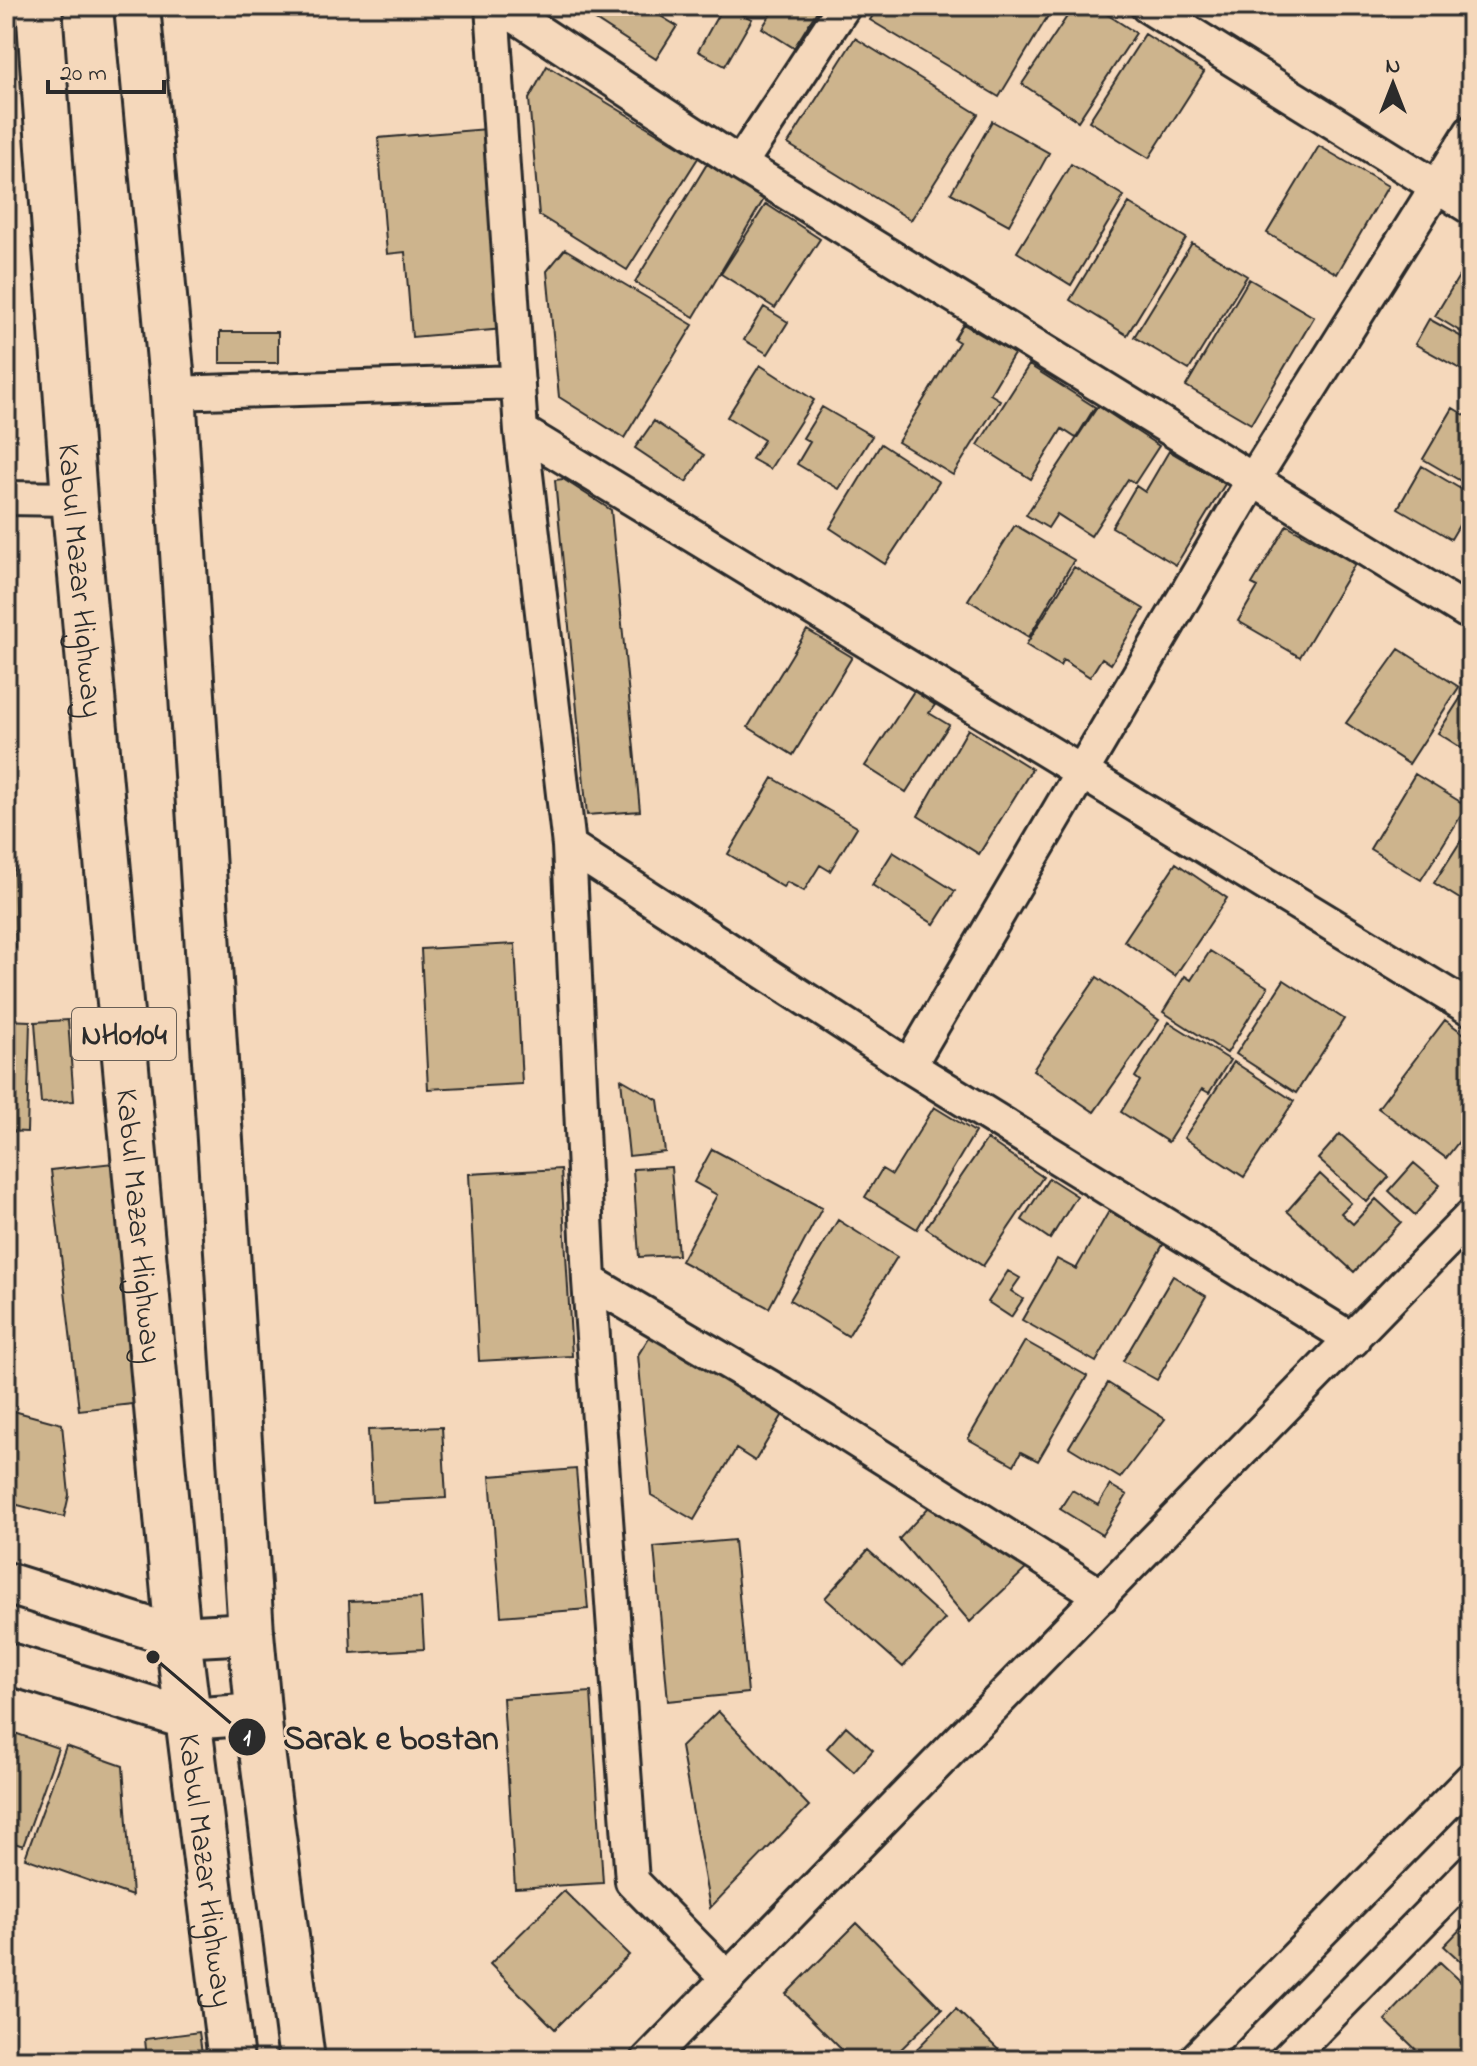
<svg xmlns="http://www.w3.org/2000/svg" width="1477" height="2066" font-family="'Indie Flower',sans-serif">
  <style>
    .building { fill: #cdb48d; stroke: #2b2b2b; stroke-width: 2 }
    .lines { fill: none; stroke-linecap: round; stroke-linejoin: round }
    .minor-casing { stroke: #2b2b2b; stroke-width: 38 }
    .tertiary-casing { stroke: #2b2b2b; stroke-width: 46 }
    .trunk-casing { stroke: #2b2b2b; stroke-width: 50 }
    .minor { stroke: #f5d8bb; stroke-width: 32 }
    .tertiary { stroke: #f5d8bb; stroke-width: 40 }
    .trunk { stroke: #f5d8bb; stroke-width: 44 }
    .labels { text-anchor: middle; stroke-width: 6; stroke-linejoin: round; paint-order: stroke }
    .shield { fill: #f5d8bb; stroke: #685f56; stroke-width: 2 }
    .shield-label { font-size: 30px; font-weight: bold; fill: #2b2b2b }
    .street-label { font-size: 32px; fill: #2b2b2b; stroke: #f5d8bb }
    .leader { fill: none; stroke: #2b2b2b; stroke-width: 3 }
    .callout-dot { fill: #2b2b2b; stroke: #f5d8bb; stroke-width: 3 }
    .mark-label { font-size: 24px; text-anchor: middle; font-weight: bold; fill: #fff }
    .callout-label { font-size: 34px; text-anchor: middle; font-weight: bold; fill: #2b2b2b; stroke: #f5d8bb; stroke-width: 6; stroke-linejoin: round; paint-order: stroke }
  </style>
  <rect width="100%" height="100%" fill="#f5d8bb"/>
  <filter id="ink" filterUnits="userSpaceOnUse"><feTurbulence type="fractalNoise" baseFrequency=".0125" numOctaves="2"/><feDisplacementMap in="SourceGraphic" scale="16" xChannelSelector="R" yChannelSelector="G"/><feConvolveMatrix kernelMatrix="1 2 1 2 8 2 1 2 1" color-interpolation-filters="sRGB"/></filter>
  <g filter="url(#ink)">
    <!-- building -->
    <path class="building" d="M204,6H231V12L204,13Z
      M574,6H644L677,26L656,59Z
      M723,6L752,19L725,66L698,51Z
      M745,6H761L757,13Z
      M776,6H820L794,48L762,28Z
      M879,6H1054L999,97L870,20Z
      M1074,6H1094L1136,33L1078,121L1022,84Z
      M1145,34L1204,72L1149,158L1089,121Z
      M855,38L978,114L911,220L788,144Z
      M547,66L698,158L627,270L539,215L529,99Z
      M992,121L1049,153L1009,225L951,193Z
      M487,129L504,329L412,337L405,252L387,254L378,138Z
      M6,130L15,232H6Z
      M1319,146L1388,186L1337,274L1267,233Z
      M707,164L764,199L694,317L635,282Z
      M1071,164L1124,196L1071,285L1017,252Z
      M1129,203L1186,238L1127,335L1070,300Z
      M766,204L820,239L775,308L721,274Z
      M1192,243L1247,276L1189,370L1134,337Z
      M565,249L693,325L624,438L559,397L547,271Z
      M1471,256V338L1435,316Z
      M1249,279L1314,317L1251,424L1186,386Z
      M764,307L788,322L768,354L744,340Z
      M1429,319L1471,342V375L1415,344Z
      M963,324L1014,354L990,394L1000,400L953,475L898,442L959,342L954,339Z
      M220,332H278V363H220Z
      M760,365L814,400L770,469L752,459L764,440L727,417Z
      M1029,365L1095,407L1076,438L1062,429L1031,479L978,445Z
      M1098,406L1159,446L1135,483L1128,479L1091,536L1057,514L1048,528L1026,515Z
      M822,407L872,436L839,489L797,464L810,442L803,438Z
      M1453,408L1471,419V487L1423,459Z
      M654,421L704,455L686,482L635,448Z
      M881,444L939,482L885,564L830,528Z
      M1169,451L1225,484L1176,565L1112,527L1136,486L1145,492Z
      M1422,466L1471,495V505L1451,539L1398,508Z
      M563,479L611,510L640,811L587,815L555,480Z
      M1015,525L1074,560L1029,637L968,600Z
      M1287,525L1355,564L1300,657L1238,621L1258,587L1252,584Z
      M1074,567L1144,609L1111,664L1102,658L1090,677L1063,660L1060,666L1026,645Z
      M807,630L852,657L793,755L748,727Z
      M1399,649L1459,687L1409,764L1346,723Z
      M1471,666V689L1460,683Z
      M914,691L935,705L929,713L949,725L906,792L865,766Z
      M1465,691L1471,695V754L1438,733Z
      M968,729L1032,769L979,854L918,816Z
      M1415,774L1467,806L1421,880L1370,849Z
      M773,778L857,827L830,871L820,865L804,891L787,882L783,887L728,854Z
      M1471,825V906L1434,883Z
      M893,852L955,891L934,924L872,885Z
      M1176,863L1227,898L1175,976L1124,941Z
      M6,864H14L16,948L6,949Z
      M515,944L522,1084L428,1089L421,949Z
      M1210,951L1268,987L1227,1053L1163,1012L1185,976L1191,980Z
      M1097,977L1159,1020L1094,1112L1033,1070Z
      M1284,980L1344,1019L1296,1093L1236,1054Z
      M6,1020L30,1021L27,1132L6,1131Z
      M68,1020L74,1101L41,1103L35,1022Z
      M1445,1020L1471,1039V1126L1446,1158L1378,1108Z
      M1169,1022L1230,1060L1209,1093L1202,1089L1168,1142L1121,1112L1140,1081L1135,1077Z
      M1234,1062L1294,1101L1244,1177L1184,1138Z
      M621,1079L658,1100L665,1152L629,1156Z
      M934,1107L975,1132L917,1229L865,1197L882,1169L892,1175Z
      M1340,1134L1389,1177L1367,1202L1318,1159Z
      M987,1139L1043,1177L983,1266L926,1228Z
      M712,1149L822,1208L769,1308L681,1261L717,1195L694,1182Z
      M113,1163L141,1403L79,1410L51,1170Z
      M1414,1163L1440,1185L1415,1215L1389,1191Z
      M671,1167L678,1255L639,1257L633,1169Z
      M561,1169L572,1356L479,1361L469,1174Z
      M1320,1174L1351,1203L1341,1213L1353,1224L1376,1199L1401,1222L1354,1272L1287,1211Z
      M1049,1178L1077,1196L1050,1239L1022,1220Z
      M1109,1211L1164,1243L1096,1362L1022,1320L1057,1259L1076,1269Z
      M838,1220L897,1257L848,1336L790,1300Z
      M1008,1271L1020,1278L1011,1291L1023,1299L1011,1317L988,1302Z
      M1173,1276L1206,1296L1157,1380L1123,1361Z
      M653,1331L785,1411L755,1461L736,1449L694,1520L651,1495L638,1355Z
      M1025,1341L1087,1376L1038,1461L1021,1452L1014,1465L968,1439Z
      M1108,1383L1165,1419L1120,1478L1069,1447Z
      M6,1409L62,1424L69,1495L64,1517L6,1502Z
      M442,1427L446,1498L372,1502L368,1430Z
      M576,1469L588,1609L501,1616L490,1476Z
      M1110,1485L1127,1495L1102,1535L1060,1509L1072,1490L1098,1505Z
      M930,1506L1029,1566L970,1622L899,1539Z
      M734,1540L748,1693L668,1701L654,1547Z
      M868,1550L945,1619L903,1667L825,1598Z
      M421,1598L424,1649L351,1653L349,1601Z
      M591,1692L603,1883L515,1888L503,1698Z
      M718,1711L809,1806L710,1908L681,1747Z
      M846,1726L873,1750L854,1772L827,1748Z
      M6,1730L58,1748L23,1846L6,1840Z
      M66,1746L123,1766L132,1896L25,1858Z
      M564,1891L629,1955L555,2029L490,1964Z
      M1471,1918V1971L1444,1946Z
      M857,1923L942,2009L890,2060H852L786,1994Z
      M1440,1962L1471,1991V2060H1427L1385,2020Z
      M956,2009L1009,2060H906Z
      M199,2032L203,2060H147L145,2039Z"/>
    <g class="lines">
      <!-- minor casing -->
      <g class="minor-casing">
        <path id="minor" d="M492,6L521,431L569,846L589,1281L632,1881L728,1979
          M500,6L740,164L1471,614
          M1147,6L1471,208
          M740,164L844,6
          M173,393L518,382
          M521,431L1471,1009
          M6,498L74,499
          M569,846L909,1066L1353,1340
          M909,1066L1253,480L1471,132
          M589,1281L782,1394L1102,1596
          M648,2060L1471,1216
          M1195,2060L1471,1779
          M1286,2060L1471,1871"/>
      </g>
      <!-- tertiary casing -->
      <g class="tertiary-casing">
        <path id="tertiary" d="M6,1583L178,1637L251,1633
          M6,1663L188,1719L258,1714"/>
      </g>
      <!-- trunk casing -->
      <g class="trunk-casing">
        <g id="trunk">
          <path id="s1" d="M39,6L74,499L178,1637L231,2060"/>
          <path d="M137,6L173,393L251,1633L261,1743L302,2060"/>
        </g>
      </g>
      <!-- minor -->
      <use href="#minor" class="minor"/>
      <!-- tertiary -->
      <use href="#tertiary" class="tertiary"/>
      <!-- trunk -->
      <use href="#trunk" class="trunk"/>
    </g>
  </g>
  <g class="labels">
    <!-- shield labels -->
    <rect class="shield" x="72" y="1008" width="104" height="52" rx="6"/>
    <g class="shield-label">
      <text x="124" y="1044">NH0104</text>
    </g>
    <!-- street labels -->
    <g class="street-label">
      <text dy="11" stroke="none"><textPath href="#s1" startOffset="576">Kabul Mazar Highway</textPath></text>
      <text dy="11" stroke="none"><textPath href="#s1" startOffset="1224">Kabul Mazar Highway</textPath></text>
      <text dy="11" stroke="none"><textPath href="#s1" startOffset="1872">Kabul Mazar Highway</textPath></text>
    </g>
  </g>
  <!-- callouts -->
  <path class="leader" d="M153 1657L247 1737"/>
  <g class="callout-dot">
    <circle cx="153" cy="1657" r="8"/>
    <circle cx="247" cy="1737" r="20"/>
  </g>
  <g class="mark-label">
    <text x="247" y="1745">1</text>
  </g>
  <g class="callout-label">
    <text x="391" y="1749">Sarak e bostan</text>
  </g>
  <!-- margin -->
  <rect width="1477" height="2066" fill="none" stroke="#f5d8bb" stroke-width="32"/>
  <rect x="16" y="16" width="1445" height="2034" fill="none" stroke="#2b2b2b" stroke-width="3" filter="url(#ink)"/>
  <!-- north arrow -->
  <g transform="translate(1393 84)" stroke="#f5d8bb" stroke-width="6" paint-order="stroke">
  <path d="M0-6L14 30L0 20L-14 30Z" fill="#2b2b2b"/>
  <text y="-12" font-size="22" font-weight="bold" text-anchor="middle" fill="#2b2b2b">N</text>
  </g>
  <!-- scale -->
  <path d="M48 80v12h116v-12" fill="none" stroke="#2b2b2b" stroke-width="4"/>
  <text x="60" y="80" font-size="24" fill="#2b2b2b" stroke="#f5d8bb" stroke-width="6" paint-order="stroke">20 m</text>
</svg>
